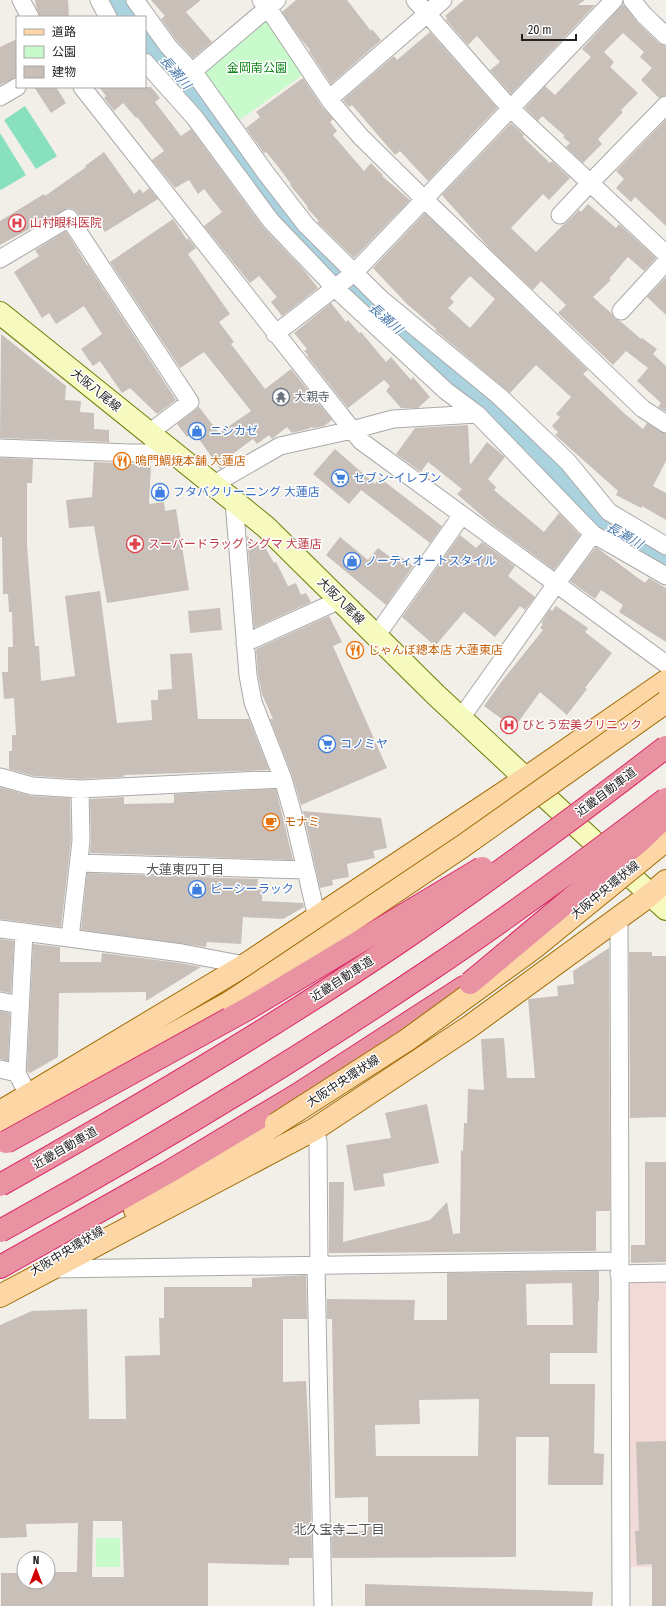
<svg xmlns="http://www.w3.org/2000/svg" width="666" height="1606" font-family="'Fira Sans Condensed','Noto Sans JP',sans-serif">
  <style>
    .commercial { fill: #f2dad9 }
    .park { fill: #c8facc }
    .pitch { fill: #88e0be }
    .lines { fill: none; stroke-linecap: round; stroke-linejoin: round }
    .river { stroke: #aad3df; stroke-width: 33 }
    .building { fill: #c7bfb8; fill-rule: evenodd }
    .street-casing { stroke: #a9a9a9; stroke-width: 19 }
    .secondary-casing { stroke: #707d05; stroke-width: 24 }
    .primary-casing { stroke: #a06b00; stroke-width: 24 }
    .highway-casing { stroke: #dc2a67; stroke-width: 24 }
    .street { stroke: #fff; stroke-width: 17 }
    .secondary { stroke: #f7fabf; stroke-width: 22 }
    .primary { stroke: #fcd6a4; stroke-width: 22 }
    .highway { stroke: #e892a2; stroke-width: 22 }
    .primary-bridge-casing { stroke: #a06b00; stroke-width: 24; stroke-linecap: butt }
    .highway-bridge-casing { stroke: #dc2a67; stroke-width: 24; stroke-linecap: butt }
    .primary-bridge { stroke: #fcd6a4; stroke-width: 22 }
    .highway-bridge { stroke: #e892a2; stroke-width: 22 }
    .labels { text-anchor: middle; stroke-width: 3; stroke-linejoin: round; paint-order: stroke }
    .park-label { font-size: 12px; fill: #0c8416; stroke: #fff }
    .health-label { font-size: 12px; fill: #be3a42; stroke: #fff; text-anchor: start }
    .street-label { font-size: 12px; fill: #222; stroke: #fff }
    .worship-label { font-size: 12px; fill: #5b616d; stroke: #fff; text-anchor: start }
    .shop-label { font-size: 12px; fill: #366cbe; stroke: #fff; text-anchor: start }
    .food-label { font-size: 12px; fill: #c56008; stroke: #fff; text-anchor: start }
    .water-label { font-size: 13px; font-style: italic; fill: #4a7aab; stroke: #fff }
    .neighbourhood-label { font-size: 13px; fill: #555; stroke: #fff }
  </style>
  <rect width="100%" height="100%" fill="#f2efe9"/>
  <!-- commercial -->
  <path class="commercial" d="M626,1279H666V1567H624Z"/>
  <!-- park -->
  <path class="park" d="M266,21L304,74L237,122L199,70Z
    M96,1538H120V1567H96Z"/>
  <!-- pitch -->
  <path class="pitch" d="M25,106L57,156L36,169L4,120Z
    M0,133L26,175L1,190L0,189Z"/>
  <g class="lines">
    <!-- river -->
    <path class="river" d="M118,0L129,17
      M145,37L192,91L280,210L342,273L364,299L514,430L601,521L666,559"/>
  </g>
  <!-- building -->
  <path class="building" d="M35,0H68L69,17H40L36,6Z
    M151,0H201L186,12L212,42L193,58L176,40L161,19L165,16Z
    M296,0H347L371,31L372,29L381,40L331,84L309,51L310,50L300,38L282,12Z
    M464,0H585L578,5H595L511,94L490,70L500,62L477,36L468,45L446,20L447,18L445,16Z
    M622,5H624L637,22L659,43L666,46V95L659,98L641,80L652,68L640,57L644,52L623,33L604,52L614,62L610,67L638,93L621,110L623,112L598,139L602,144L583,163L566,147L570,143L563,137L565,136L542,116L538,121L525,108L545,86L555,95L591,57L582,49Z
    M430,32L497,108L428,181L400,151L395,155L352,105L349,107L343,100L394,56L397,60Z
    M17,39V77L0,85V47Z
    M303,78L323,108L333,119L330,122L337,131L333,135L364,171L371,163L383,175L382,176L410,200L354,258L317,222L319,221L307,208L308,207L290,185L291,184L276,164L266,152L264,153L246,128L260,117L256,112Z
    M34,87H56L66,103L51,113Z
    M99,87H151L160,98L155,102L181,136L191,129L263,227L303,269L318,288L282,316L271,302L277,297L259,276L250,283L204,226L222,212L204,189L198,194L189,180L175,188L152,160L164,151L137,117L136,118L123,103L114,111L104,98L106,96Z
    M666,119V226L635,197L631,202L616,188L624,179L616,171Z
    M511,123L524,135L523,137L550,163L552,161L570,178L549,200L543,194L511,228L536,252L563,225L567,222L579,210L581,212L588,204L616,228L619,224L656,258L644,271L628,257L609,279L611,280L593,297L611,313L615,319L620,321L641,339L642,338L657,349L653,354L666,366V412L658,407L661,403L637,381L648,368L626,351L613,365L558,313L566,305L541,281L533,290L491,250L442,195Z
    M104,152L134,194L140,189L143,193L149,188L158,199L105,232L94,215L84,222L77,212L73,209L68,208L0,245V221L44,194L45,196L86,167L85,166Z
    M425,213L588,370L583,374L625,414L643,429L647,423L661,432L666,434V461L653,486L666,493V520L642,506L641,508L616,495L618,491L555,435L558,432L552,426L560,417L556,414L571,397L536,365L510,393L435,330L436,329L407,304L373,268ZM470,276L495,299L470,328L448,308L454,302L450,298Z
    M173,219L187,240L188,238L196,248L188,254L230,314L219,322L234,342L231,344L265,389L291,369L332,420L324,426L313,428L312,427L308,429L292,433L287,427L272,439L269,435L257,444L253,439L230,456L234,461L220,469L194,432L187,437L177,424L199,407L219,433L251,411L204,352L180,368L110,262Z
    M66,231L87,265H88L176,400L157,414L130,388L122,393L100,361L93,366L81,349L102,334L84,306L56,324L49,313L42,318L14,272L39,256L35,250Z
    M666,277V315L647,297Z
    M331,303L346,322L348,320L359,333L361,332L386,362L391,357L411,380L413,377L430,397L418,408H401L386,391L390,386L384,380L348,408L307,356L308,355L304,351L307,349L294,333Z
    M1,334L66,386L65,400L81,401L80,412L94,413V429L109,430V442L0,438Z
    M468,425L470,465L487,442L505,457L488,479L496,487L494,490L544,532L559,513L580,535L554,570L489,522L457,494L462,489L428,462L421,472L396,454L415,428Z
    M335,449L375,484L380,478L442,526L430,543L361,490L349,504L313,474Z
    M0,458L33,459L32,483H27V546L35,646H39L41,681L75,676L65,596L100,591L117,723L152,720L151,700H158V690L172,689L170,654L192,653L198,719H249L269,770L125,775L123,777L80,779L34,776L9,769V751H12V735H16L14,698L4,699L2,672H8V647H13L12,612H9L8,594H3L2,537H0Z
    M94,462L151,465L149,504L164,502L165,511L176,509L189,590L107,603L94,526L69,528L66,500L92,497Z
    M460,535L476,548L482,542L515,566L508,576L535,597L525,610L520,606L495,637L464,612L435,646L402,617Z
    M247,536L256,542L261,550L266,549L274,563L276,562L288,586L296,583L301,595L306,593L311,602L254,628Z
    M340,537L368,560L378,548L393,559L397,554L413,566L386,605L326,555Z
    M596,547L645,583L649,578L666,588V642L619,612L623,605L601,590L595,599L570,581Z
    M556,606L588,628L585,632L612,653L585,688L587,689L567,715L540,692L514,728L484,706L502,681L543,630L540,628L543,624L541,623L550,609L552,611Z
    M220,608L222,630L190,633L188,611Z
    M329,616L342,642L333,646L387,768L301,805L292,775L270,719H273L262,694L258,674L256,649Z
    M0,787L31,796L70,798L71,841L61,927L0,919Z
    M276,789L293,860L90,853L91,841L90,799L124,797V804L173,803L174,802V794Z
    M303,811L381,818L387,848L373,851L375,858L347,864L349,877L332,880L333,885L320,888Z
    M87,873L258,879L257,888H262V901L303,903L304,907L283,919L243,917L241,944L207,942L206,947L81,930Z
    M0,939L14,941L11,993L0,991Z
    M33,944L60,947V962H101L102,953L180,963L201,967L146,1001V992L59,993L58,1057L30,1073L27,1071Z
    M609,948L610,1211H596V1251L329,1253V1182H344L343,1242L430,1220L447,1202L453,1234L460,1233L461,1150L463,1151L464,1123H467L468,1089L484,1090L481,1039L504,1038L507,1078H535L528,999L558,996L557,986L574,984L573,971Z
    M629,952H652V956H666V1117L630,1118Z
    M0,1011L10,1013L8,1061L0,1059Z
    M427,1104L439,1163L383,1174L385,1186L354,1191L346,1145L391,1138L385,1113Z
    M645,1162H666V1262L631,1263V1245H645Z
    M599,1271V1301H598L597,1353H550V1384H595L594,1453L604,1454L603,1485H548L549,1437H516V1557L332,1558L331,1531H368V1497L335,1498L332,1319H327V1299L415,1300L414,1320H447V1273ZM572,1283L573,1325H527L526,1284ZM479,1399L478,1456H376L375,1425L420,1424L419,1400Z
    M306,1275L307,1319H283V1382L306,1381L310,1461L312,1558H289V1565L208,1563V1606H1V1573H24V1582H48V1572H77L78,1523L26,1524L27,1537L0,1538V1325L32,1311L87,1309L89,1419H126L125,1356L160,1355L159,1318H164V1287H252V1278ZM93,1521H122L124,1577H92Z
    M666,1441V1606H652V1564L637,1565L635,1531H639L636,1442Z
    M365,1584L593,1592L592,1606H365Z"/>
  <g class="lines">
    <!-- street casing -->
    <g class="street-casing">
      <path id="street" d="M21,0L30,17
        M99,0L108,17
        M135,0L168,46L198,78L265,172L306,225L381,299L499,396L568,462L609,512L666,546
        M261,0L268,8L331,102L361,137L424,199L643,409L666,424
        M415,0L510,108L666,254
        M632,0L644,15L666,36
        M145,62L195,118L271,221L335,288L446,391L477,414L593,534L666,576
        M192,72L277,0
        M82,87L361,441L666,664
        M0,97L17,87
        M329,99L443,0
        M560,215L590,183L666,105
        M0,259L69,218L190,402L149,433
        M621,311L666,262
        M275,334L354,273L614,0
        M0,448L130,453H149L161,441
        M214,484L280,446L352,430L393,419L477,414
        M234,501L248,675L253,702L283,779L293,814L317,918
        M376,636L462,515
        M245,643L340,600
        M461,718L556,584L593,534
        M0,777L32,786L80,789L283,779
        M79,863L305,870
        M619,918L621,1606
        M0,929L182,953L245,965
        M24,932L17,1073L28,1095
        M70,938L81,841L80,789
        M0,1001L20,1005
        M0,1069L17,1073
        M315,1129L318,1141L319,1266
        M316,1266L323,1606
        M52,1269L619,1261
        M619,1274L666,1273"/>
    </g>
    <!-- secondary casing -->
    <g class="secondary-casing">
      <path id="secondary" d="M0,313L266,527L436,695L666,909"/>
    </g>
    <!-- primary casing -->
    <g class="primary-casing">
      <path id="primary" d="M0,1112L245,965L526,778L666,681
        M0,1131L232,1001
        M135,1210L276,1124
        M0,1296L315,1129L469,1027L650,895L666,881"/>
    </g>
    <!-- highway casing -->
    <g class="highway-casing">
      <path id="highway" d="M0,1267L167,1173L297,1095L464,987"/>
    </g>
    <!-- street -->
    <use href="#street" class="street"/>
    <!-- secondary -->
    <use href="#secondary" class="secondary"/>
    <!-- primary -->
    <use href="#primary" class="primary"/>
    <!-- highway -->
    <use href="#highway" class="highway"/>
    <!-- primary-bridge casing -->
    <g class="primary-bridge-casing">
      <path id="primary-bridge" d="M232,1001L463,846L666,702
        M276,1124L407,1040L535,947L666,840"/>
    </g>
    <!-- highway-bridge casing -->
    <g class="highway-bridge-casing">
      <path id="highway-bridge" d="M470,983L641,840L666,816
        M6,1142L249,1008L482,868
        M0,1185C137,1108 271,1029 401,941C491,879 579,814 666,747
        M0,1231C147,1150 291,1064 430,970C511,916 589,858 666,799"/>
    </g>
    <!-- primary-bridge -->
    <use href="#primary-bridge" class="primary-bridge"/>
    <!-- highway-bridge -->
    <use href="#highway-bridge" class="highway-bridge"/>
  </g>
  <!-- icons -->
  <defs>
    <g id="hospital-ring" transform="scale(0.9)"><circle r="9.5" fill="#fff" stroke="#e0444e" stroke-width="1.5"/><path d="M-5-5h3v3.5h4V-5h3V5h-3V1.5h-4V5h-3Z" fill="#e0444e"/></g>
    <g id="temple-ring" transform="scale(0.9)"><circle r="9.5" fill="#fff" stroke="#6b7280" stroke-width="1.5"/><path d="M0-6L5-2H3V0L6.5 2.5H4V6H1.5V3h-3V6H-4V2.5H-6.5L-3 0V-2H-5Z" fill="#6b7280"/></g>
    <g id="shop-ring" transform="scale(0.9)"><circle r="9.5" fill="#fff" stroke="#3f7fe0" stroke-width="1.5"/><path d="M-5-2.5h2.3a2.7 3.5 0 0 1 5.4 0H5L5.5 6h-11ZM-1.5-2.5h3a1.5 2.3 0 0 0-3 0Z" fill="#3f7fe0"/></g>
    <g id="restaurant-ring" transform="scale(0.9)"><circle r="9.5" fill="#fff" stroke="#e8710a" stroke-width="1.5"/><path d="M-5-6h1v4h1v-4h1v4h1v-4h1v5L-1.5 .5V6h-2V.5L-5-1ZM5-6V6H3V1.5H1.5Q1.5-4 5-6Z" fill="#e8710a"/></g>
    <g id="supermarket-ring" transform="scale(0.9)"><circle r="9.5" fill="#fff" stroke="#3f7fe0" stroke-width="1.5"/><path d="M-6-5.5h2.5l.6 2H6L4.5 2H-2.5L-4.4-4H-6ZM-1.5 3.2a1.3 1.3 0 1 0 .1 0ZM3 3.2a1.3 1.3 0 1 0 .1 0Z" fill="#3f7fe0"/></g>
    <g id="pharmacy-ring" transform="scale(0.9)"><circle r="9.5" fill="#fff" stroke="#e0444e" stroke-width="1.5"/><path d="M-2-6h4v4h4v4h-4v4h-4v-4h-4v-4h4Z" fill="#e0444e"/></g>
    <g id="cafe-ring" transform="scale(0.9)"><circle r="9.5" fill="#fff" stroke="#e8710a" stroke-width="1.5"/><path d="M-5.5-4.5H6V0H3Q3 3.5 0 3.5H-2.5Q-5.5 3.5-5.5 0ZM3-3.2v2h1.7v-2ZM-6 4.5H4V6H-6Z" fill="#e8710a"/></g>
  </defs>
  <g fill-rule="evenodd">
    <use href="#hospital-ring" x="17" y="223"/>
    <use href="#temple-ring" x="281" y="397"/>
    <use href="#shop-ring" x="197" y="431"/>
    <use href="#restaurant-ring" x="122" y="461"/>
    <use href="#supermarket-ring" x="340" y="478"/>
    <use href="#shop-ring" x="160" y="492"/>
    <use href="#pharmacy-ring" x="135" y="544"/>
    <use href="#shop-ring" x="352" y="561"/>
    <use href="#restaurant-ring" x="355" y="650"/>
    <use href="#hospital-ring" x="509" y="725"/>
    <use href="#supermarket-ring" x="327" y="744"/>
    <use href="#cafe-ring" x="271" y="822"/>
    <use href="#shop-ring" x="197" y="889"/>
  </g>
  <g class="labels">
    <!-- park labels -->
    <g class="park-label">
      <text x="257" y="72">金岡南公園</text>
    </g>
    <!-- health labels -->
    <g class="health-label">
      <text x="30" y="227">山村眼科医院</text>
      <text x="148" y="548">スーバードラッグ シグマ 大蓮店</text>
      <text x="522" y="729">びとう宏美クリニック</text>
    </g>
    <!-- street labels -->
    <g class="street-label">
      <text transform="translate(96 390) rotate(39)" y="4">大阪八尾線</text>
      <text transform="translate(341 601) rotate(45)" y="4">大阪八尾線</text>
      <text transform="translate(606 792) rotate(-37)" y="4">近畿自動車道</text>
      <text transform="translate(605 890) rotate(-39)" y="4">大阪中央環状線</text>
      <text transform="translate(342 979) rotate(-33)" y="4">近畿自動車道</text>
      <text transform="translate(343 1081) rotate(-33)" y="4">大阪中央環状線</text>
      <text transform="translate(65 1148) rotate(-30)" y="4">近畿自動車道</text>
      <text transform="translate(67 1251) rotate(-31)" y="4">大阪中央環状線</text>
    </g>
    <!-- worship labels -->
    <g class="worship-label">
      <text x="294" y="401">大親寺</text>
    </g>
    <!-- shop labels -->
    <g class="shop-label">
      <text x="210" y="435">ニシカゼ</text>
      <text x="353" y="482">セブン-イレブン</text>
      <text x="173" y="496">フタバクリーニング 大蓮店</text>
      <text x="365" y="565">ノーティオートスタイル</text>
      <text x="340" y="748">コノミヤ</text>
      <text x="210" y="893">ピーシーラック</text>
    </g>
    <!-- food labels -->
    <g class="food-label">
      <text x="135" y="465">鳴門鯛焼本舗 大蓮店</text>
      <text x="368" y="654">じゃんぼ總本店 大蓮東店</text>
      <text x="284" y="826">モナミ</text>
    </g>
    <!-- water labels -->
    <g class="water-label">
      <text transform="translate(176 72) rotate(49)" y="5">長瀬川</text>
      <text transform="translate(386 318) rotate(41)" y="5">長瀬川</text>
      <text transform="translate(625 535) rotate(30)" y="5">長瀬川</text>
    </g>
    <!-- neighbourhood labels -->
    <g class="neighbourhood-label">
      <text x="185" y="874">大蓮東四丁目</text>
      <text x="339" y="1534">北久宝寺二丁目</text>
    </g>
  </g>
  <!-- legend -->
  <rect x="16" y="16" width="130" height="72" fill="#ffffff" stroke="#a7a7a7"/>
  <rect x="24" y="29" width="20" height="6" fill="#fcd6a4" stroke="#a7a7a7"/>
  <text x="52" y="36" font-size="12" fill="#222222">道路</text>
  <rect x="24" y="46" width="20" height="12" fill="#c8facc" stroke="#a7a7a7"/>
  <text x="52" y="56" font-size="12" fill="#222222">公園</text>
  <rect x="24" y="66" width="20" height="12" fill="#c7bfb8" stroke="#a7a7a7"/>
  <text x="52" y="76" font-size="12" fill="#222222">建物</text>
  <!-- north arrow -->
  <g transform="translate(36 1570)"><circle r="19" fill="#ffffff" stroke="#a7a7a7"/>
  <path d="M0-3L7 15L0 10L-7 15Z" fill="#d40000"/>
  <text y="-6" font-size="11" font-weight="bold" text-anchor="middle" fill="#222222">N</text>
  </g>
  <!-- scale -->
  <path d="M522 34v6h54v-6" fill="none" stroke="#222222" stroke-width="2"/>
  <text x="528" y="34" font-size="12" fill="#222222" stroke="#ffffff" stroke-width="3" paint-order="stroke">20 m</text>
</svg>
